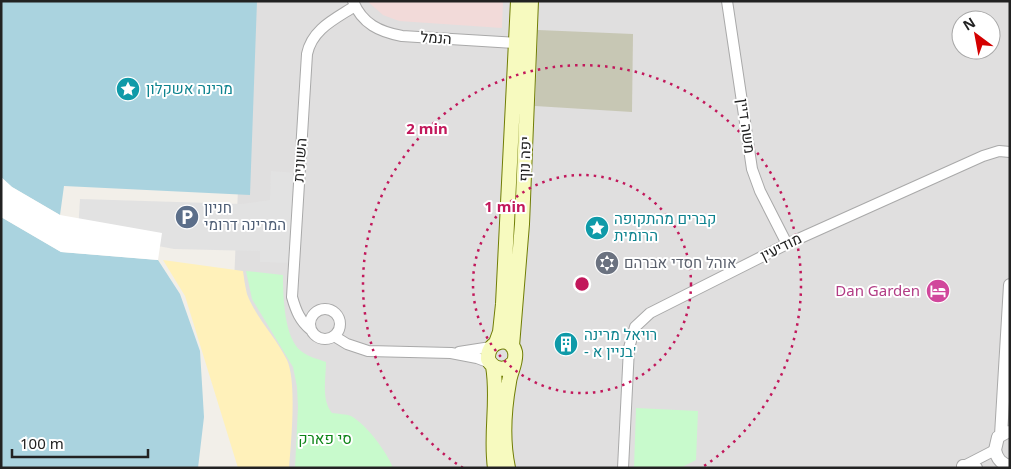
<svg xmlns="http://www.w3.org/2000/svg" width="1011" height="469" font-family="'Noto Sans',Heebo,sans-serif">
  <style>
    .residential { fill: #e0dfdf; fill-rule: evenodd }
    .commercial { fill: #f2dad9 }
    .construction { fill: #c7c7b4 }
    .sand { fill: #fff1ba }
    .park { fill: #c8facc }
    .parking { fill: #e2e2e2 }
    .water { fill: #aad3df }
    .pier { fill: #fff }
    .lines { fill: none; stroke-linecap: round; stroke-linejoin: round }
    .minor-casing { stroke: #a9a9a9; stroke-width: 12 }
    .tertiary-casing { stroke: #a9a9a9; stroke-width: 14 }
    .secondary-casing { stroke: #707d05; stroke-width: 16 }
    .minor { stroke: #fff; stroke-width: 10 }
    .tertiary { stroke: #fff; stroke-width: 12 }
    .secondary { stroke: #f7fabf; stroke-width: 14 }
    .ring { fill: none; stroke: #c2185b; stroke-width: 2.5; stroke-dasharray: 2.5 5 }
    .labels { text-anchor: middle; stroke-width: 4; stroke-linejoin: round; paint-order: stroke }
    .street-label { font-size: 15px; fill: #222; stroke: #fff }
    .culture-label { font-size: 15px; fill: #0d838f; stroke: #fff; text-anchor: start }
    .service-label { font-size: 15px; fill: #4e5e75; stroke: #fff; text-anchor: start }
    .worship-label { font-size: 15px; fill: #5b616d; stroke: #fff; text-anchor: start }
    .hotel-label { font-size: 15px; fill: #b23c85; stroke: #fff; text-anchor: end }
    .park-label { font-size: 15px; fill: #0c8416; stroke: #fff }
    .centre { fill: #c2185b; stroke: #fff; stroke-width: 2.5 }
    .ring-label { font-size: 15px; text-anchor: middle; font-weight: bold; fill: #c2185b; stroke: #fff; stroke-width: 4; stroke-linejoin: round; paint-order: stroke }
  </style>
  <rect width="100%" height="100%" fill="#f2efe9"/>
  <!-- residential -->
  <path class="residential" d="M246,1H1010V468H269L234,283ZM961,20H991V50H961Z"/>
  <!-- commercial -->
  <path class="commercial" d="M367,1H503L502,28L399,21L383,15Z"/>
  <!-- construction -->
  <path class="construction" d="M538,30L633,34L632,112L535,106Z"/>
  <!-- sand -->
  <path class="sand" d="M163,260L243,271C244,278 245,286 247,294C256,318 276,337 287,360C297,382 291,442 289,468H238L185,296Z"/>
  <!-- park -->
  <path class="park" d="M246,271L283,275C283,295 284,338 301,351C308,357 318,359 326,362C326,378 321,400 332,413C338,414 346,414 351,416C366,424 387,452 393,468H295L298,407L297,387L293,367L252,299Z
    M636,408L698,411L696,460L680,468H634Z"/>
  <!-- parking -->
  <path class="parking" d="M271,171L297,173L292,263L260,262V251L174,249L78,231L80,199L242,204L270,200Z"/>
  <!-- water -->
  <path class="water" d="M1,1H257L250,195L64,186L60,215L12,187L1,177Z
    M1,217L61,252L158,260L180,294L200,351L204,417L198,468H1Z"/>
  <!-- pier -->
  <path class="pier" d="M1,177L12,187L60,215L162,233L158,260L61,252L1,217Z"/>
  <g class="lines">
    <!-- minor casing -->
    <g class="minor-casing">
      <path id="minor" d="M353,1C362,24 380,32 402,36L516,43L522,40
        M727,1L752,169L760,191L787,244
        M310 324a15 15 0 1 1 30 0a15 15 0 1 1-30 0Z
        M311,330C300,321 296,311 292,297L307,54C312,29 335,19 355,6
        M334,336L347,344L368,351L451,353L477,358L490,363
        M459,352L491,347
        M962,467L995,450
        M623,468L629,348L635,327L650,313L787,244L983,156L999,151L1010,152"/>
    </g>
    <!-- tertiary casing -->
    <g class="tertiary-casing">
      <path id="tertiary" d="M1007,432L998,437L995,450C997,459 1001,464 1010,466
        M1001,435L1010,285
        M963,466L976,468"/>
    </g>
    <!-- secondary casing -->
    <g class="secondary-casing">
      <path id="secondary" d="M496,343L500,332L503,304L518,1
        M512,346L522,224L531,1
        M493,366C499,400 490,434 495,468
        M508,468C502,440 504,410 509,382C510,373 517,361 515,352C511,335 487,340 488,359C493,370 505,372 513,363"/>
    </g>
    <!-- minor -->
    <use href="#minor" class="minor"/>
    <!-- tertiary -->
    <use href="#tertiary" class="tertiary"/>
    <!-- secondary -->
    <use href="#secondary" class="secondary"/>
  </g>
  <!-- distance rings -->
  <g class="ring">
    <circle cx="582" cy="284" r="109"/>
    <path d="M463 468A219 219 0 1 1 701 468"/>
  </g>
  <!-- icons -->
  <defs>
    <g id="sight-disc" transform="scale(1.25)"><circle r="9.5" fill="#0f9aa8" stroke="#fff"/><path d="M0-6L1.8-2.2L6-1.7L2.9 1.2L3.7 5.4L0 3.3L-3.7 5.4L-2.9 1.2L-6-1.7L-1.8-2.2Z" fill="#fff"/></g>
    <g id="parking-disc" transform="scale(1.25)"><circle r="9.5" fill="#5c6f8a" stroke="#fff"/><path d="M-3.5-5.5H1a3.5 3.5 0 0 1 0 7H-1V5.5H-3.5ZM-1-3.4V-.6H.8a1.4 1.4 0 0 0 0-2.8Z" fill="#fff"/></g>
    <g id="synagogue-disc" transform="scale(1.25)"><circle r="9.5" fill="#6b7280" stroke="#fff"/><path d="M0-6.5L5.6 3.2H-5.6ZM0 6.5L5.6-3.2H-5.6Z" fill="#fff"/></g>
    <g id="hotel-disc" transform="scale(1.25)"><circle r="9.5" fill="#d1479c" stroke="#fff"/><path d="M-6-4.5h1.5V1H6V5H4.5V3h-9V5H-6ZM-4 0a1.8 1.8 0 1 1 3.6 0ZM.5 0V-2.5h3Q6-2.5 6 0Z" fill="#fff"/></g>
    <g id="building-disc" transform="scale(1.25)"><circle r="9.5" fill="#0f9aa8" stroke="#fff"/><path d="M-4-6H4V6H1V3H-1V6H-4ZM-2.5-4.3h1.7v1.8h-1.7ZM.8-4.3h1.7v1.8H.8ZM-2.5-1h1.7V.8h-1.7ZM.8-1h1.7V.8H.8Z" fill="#fff"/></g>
  </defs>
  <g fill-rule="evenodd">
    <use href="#sight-disc" x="128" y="89"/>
    <use href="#parking-disc" x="187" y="217"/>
    <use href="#sight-disc" x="597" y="228"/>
    <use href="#synagogue-disc" x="607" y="263"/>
    <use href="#hotel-disc" x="938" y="291"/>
    <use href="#building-disc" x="566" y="344"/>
  </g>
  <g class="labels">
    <!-- street labels -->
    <g class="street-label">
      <text transform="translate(436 38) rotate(4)" y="5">הנמל</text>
      <text transform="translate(746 126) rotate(82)" y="5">משה דיין</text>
      <text transform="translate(525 159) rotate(-88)" y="5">יפה נוף</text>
      <text transform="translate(300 160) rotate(-86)" y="5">השונית</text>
      <text transform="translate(781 247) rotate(-26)" y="5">מודיעין</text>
    </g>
    <!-- culture labels -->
    <g class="culture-label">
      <text x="146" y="94">מרינה אשקלון</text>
      <text x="614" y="224">קברים מהתקופה<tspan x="614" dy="17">הרומית</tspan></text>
      <text x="584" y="340">רויאל מרינה<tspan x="584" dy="17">- בניין א'</tspan></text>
    </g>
    <!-- service labels -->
    <g class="service-label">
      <text x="204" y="213">חניון<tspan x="204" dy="17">המרינה דרומי</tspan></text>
    </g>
    <!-- worship labels -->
    <g class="worship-label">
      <text x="624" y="268">אוהל חסדי אברהם</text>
    </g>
    <!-- hotel labels -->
    <g class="hotel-label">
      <text x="920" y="296">Dan Garden</text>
    </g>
    <!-- park labels -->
    <g class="park-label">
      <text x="325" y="444">סי פארק</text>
    </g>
  </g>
  <circle cx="582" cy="284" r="8" class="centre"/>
  <g class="ring-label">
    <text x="427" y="134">2 min</text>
    <text x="505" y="212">1 min</text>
  </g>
  <!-- border -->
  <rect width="1011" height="469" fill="none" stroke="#222222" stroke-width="5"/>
  <!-- north arrow -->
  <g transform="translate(976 35) rotate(328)"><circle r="24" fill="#ffffff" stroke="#a7a7a7"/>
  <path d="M0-4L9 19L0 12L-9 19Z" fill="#d40000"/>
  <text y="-8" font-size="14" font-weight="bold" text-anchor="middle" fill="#222222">N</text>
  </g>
  <!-- scale -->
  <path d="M12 449v8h136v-8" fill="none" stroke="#222222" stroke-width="2.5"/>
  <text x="20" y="449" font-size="15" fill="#222222" stroke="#ffffff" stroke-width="4" paint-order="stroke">100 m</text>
</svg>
